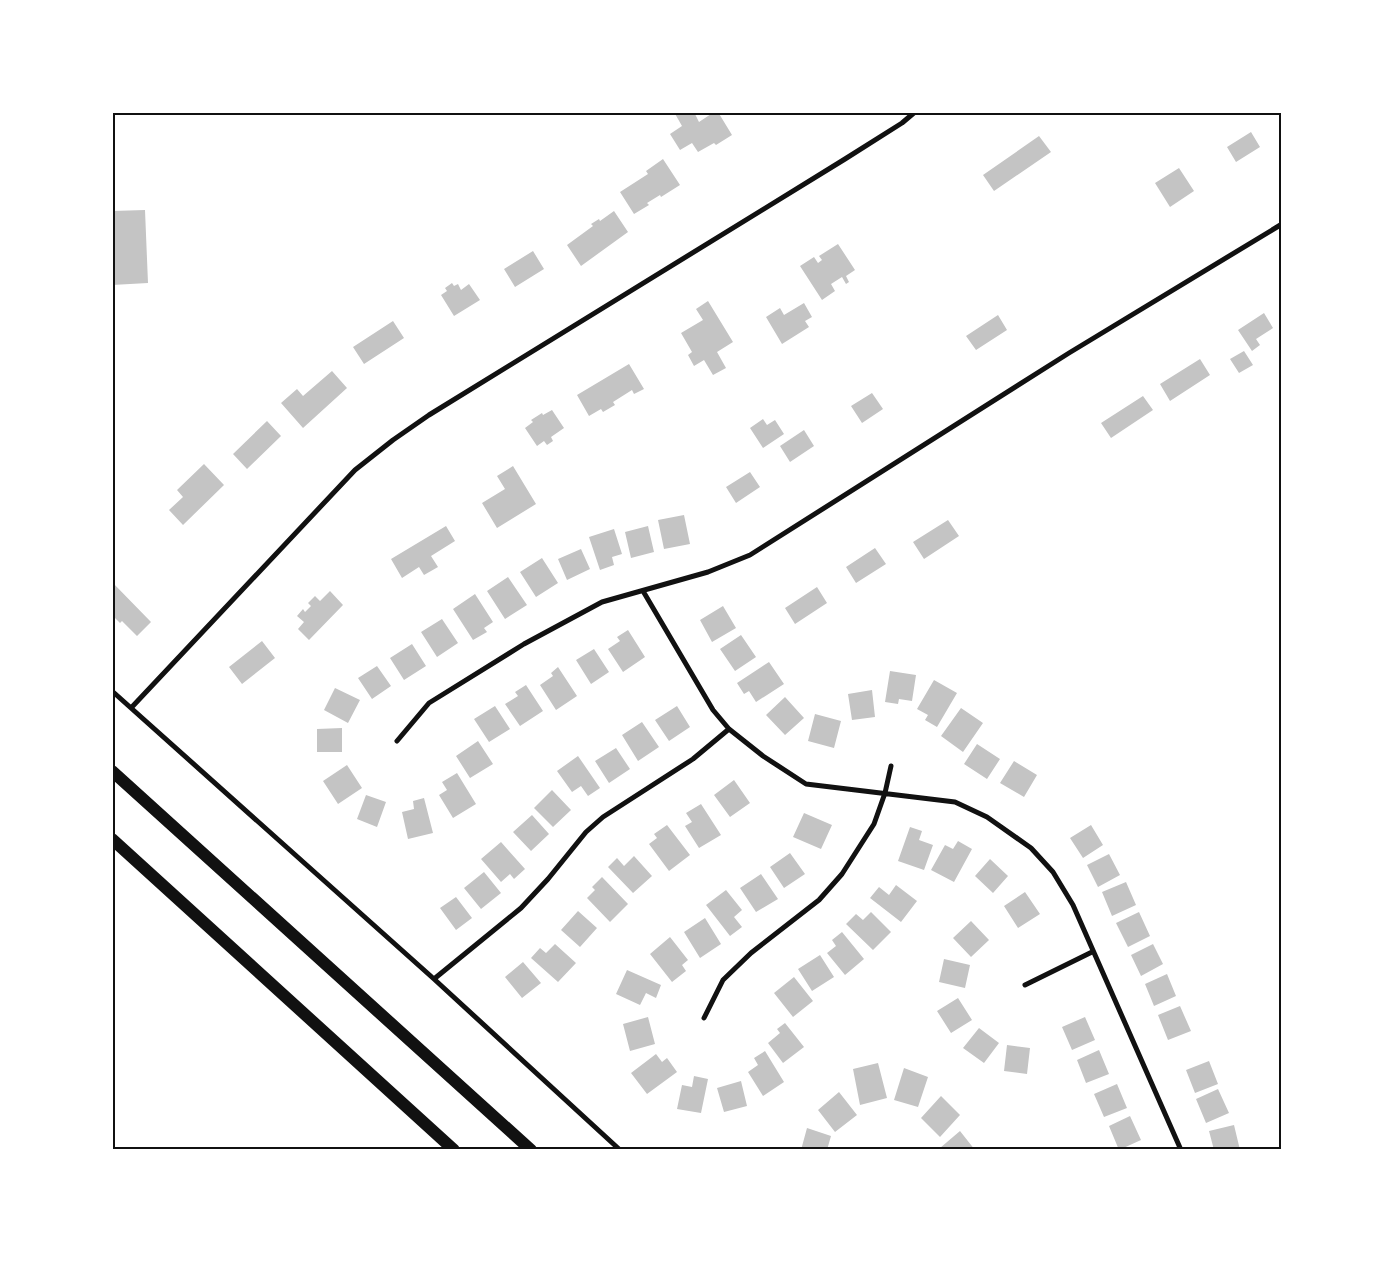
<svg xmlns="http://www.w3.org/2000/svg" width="1394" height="1262" font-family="Jost,sans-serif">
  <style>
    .building { fill: #c4c4c4 }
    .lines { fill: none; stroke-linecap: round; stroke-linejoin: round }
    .minor { stroke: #111; stroke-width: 5 }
    .motorway { stroke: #111; stroke-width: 12 }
    .neatline { fill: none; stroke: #111; stroke-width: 2 }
  </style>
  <rect width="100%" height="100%" fill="#fff"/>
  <!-- building -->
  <path class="building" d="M674,112H694L699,122L714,112H718L732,135L716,145L714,143L698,152L692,143L680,150L670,134L682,126Z
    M1251,132L1260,147L1236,162L1227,147Z
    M1039,136L1051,152L994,191L983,175Z
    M663,159L680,185L661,197L660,195L647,203L649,205L634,214L620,192L648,174L646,171Z
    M1179,168L1194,191L1170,207L1155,183Z
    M145,210L148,283L112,285V211Z
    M614,211L628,232L581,266L567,245L593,226L591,224L599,219L600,221Z
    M838,244L855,270L846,276L849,282L846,284L842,277L831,284L835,291L822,300L800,266L814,257L818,263L822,260L819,256Z
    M533,251L544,269L515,287L504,269Z
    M452,283L454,286L458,284L461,290L469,284L480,300L454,316L441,295L447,291L445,288Z
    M708,301L733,342L717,352L726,368L713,375L704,360L694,366L688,355L692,352L681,333L703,320L696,309Z
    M804,303L812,317L805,321L809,327L782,344L766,317L780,308L784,315Z
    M1264,313L1273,328L1256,339L1260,345L1252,351L1238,330Z
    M998,315L1007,330L976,350L966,336Z
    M393,321L404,338L364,364L353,347Z
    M1244,351L1253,365L1239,373L1230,359Z
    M1200,359L1210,375L1170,401L1160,384Z
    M629,364L644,389L634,394L632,390L613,402L615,405L603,412L601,409L589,416L577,395Z
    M332,371L347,388L303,428L281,403L297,389L303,396Z
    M872,393L883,409L862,423L851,406Z
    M1143,396L1153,410L1111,438L1101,423Z
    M552,410L564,428L551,437L553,441L547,445L544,441L537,446L525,428L533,422L531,420L542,413L543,415Z
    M763,419L767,425L775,420L784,434L763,448L750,428Z
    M267,421L281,436L247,469L233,454Z
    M804,430L814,446L790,462L780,446Z
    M204,464L224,485L183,525L169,510L183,497L177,490Z
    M513,466L536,504L497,528L482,503L505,489L497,476Z
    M750,472L760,487L736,503L726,487Z
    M684,515L690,544L664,549L658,520Z
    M948,520L959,536L924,559L913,542Z
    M446,526L455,541L431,556L438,567L424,575L419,567L402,578L391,559Z
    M648,526L654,552L631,558L625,532Z
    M614,529L622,554L612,557L614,565L600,570L589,537Z
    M875,548L886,564L856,583L846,567Z
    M581,549L590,569L567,580L558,559Z
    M542,558L558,583L536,597L520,572Z
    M508,577L527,605L505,619L487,591Z
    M112,582L151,622L137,636L122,621L120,623L112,615Z
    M817,587L827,603L795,624L785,608Z
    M330,591L343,605L309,640L298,629L304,622L297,616L303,609L305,612L311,606L308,603L315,596L320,601Z
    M475,594L493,622L484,628L487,632L473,640L453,609Z
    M723,606L736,628L712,642L700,620Z
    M442,619L458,643L437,657L421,632Z
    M628,630L645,657L623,672L608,649L620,641L617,637Z
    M741,635L756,657L735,671L720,649Z
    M262,641L275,658L242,684L229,667Z
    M412,644L426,666L404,680L390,658Z
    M594,649L609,672L591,684L576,660Z
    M769,662L784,684L756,702L749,691L744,694L737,683Z
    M377,666L391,686L372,699L358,678Z
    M558,667L577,696L556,710L540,685L553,676L551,673Z
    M890,671L916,675L912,701L899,699L898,704L885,702Z
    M934,680L957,693L937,727L925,720L928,715L917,709Z
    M526,685L543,711L520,726L505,704L518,696L515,692Z
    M335,688L360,700L348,723L324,710Z
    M872,690L875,717L852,720L848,694Z
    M785,697L804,718L785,735L766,715Z
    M495,706L510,729L489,742L474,719Z
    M677,706L690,727L669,741L655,720Z
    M961,708L983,723L963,752L941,736Z
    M815,714L841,721L834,748L808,741Z
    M642,722L659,747L638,761L622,735Z
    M342,728V752H317V729Z
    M478,741L493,764L470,778L456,756Z
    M977,744L1000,759L987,779L964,764Z
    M616,748L630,769L609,783L595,761Z
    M578,756L600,788L588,796L581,786L572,792L557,771Z
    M1014,761L1037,775L1024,797L1000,783Z
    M347,765L362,788L338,804L323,781Z
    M457,773L476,804L453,818L439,795L447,790L442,782Z
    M734,780L750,803L730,817L714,795Z
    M552,790L571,810L553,827L534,808Z
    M366,795L386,802L377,827L357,819Z
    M424,798L433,833L408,839L402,812L414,809L413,801Z
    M701,804L721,835L699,848L685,826L692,822L686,813Z
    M804,813L832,825L821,849L793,837Z
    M532,815L549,834L531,851L513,832Z
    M667,825L690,855L669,871L649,844L657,838L654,834Z
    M1091,825L1103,845L1083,858L1070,838Z
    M910,827L922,831L919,840L933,845L924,870L898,861Z
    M958,841L972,849L954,882L931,870L945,845L953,849Z
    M501,842L525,869L514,879L510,874L501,882L481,859Z
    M790,853L805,874L784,888L770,867Z
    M1109,854L1120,875L1098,887L1087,865Z
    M634,856L652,876L633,893L608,867L617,858L624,866Z
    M990,859L1008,876L993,893L975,876Z
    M484,872L501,893L481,909L464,888Z
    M761,874L778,899L756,912L740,888Z
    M602,877L628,904L610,922L587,898L595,890L592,887Z
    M1126,882L1136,905L1112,916L1102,892Z
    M896,885L917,901L901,922L870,898L879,887L889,895Z
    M726,890L742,910L734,917L742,927L730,936L706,905Z
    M1025,892L1040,914L1018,928L1004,906Z
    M456,897L472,918L456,930L440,908Z
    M578,911L597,928L580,947L561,930Z
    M871,912L891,932L873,950L846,924L856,914L863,920Z
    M1139,912L1150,936L1128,947L1116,923Z
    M705,918L721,944L700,958L684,932Z
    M971,921L989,940L971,957L953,938Z
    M842,932L864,959L845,975L827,953L836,946L832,940Z
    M670,937L688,960L682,965L686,971L672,982L650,954Z
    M555,944L576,963L558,982L531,958L540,948L546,953Z
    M1153,944L1163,964L1141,976L1131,955Z
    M820,955L834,977L812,991L798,969Z
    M944,959L970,965L965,988L939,982Z
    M523,962L541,983L522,998L505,977Z
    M627,970L661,985L656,998L646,993L640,1005L616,994Z
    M1167,974L1176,996L1154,1006L1145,984Z
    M794,977L813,1001L793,1017L774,993Z
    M958,998L972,1020L951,1033L937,1011Z
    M1180,1006L1191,1031L1168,1040L1158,1015Z
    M648,1017L655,1044L630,1051L623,1024Z
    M1085,1017L1095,1040L1072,1050L1062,1027Z
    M785,1023L804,1047L783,1063L768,1043L780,1033L777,1029Z
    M979,1028L999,1043L984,1063L963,1048Z
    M1007,1045L1030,1048L1027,1074L1004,1071Z
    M1099,1050L1109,1074L1086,1083L1077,1060Z
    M765,1051L784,1082L763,1096L748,1072L758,1065L754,1058Z
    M656,1054L662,1062L667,1058L677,1072L647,1094L631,1073Z
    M1209,1061L1218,1084L1195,1093L1186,1070Z
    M878,1063L887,1098L860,1105L853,1069Z
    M904,1068L928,1077L918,1107L894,1100Z
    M694,1076L708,1079L701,1113L677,1109L682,1085L692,1087Z
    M741,1081L747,1106L724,1112L717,1088Z
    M1117,1084L1127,1108L1104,1117L1094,1094Z
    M1218,1089L1229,1113L1206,1123L1196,1099Z
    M839,1092L857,1115L835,1132L818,1110Z
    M941,1096L960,1115L940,1137L921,1118Z
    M1130,1116L1141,1140L1119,1150L1109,1126Z
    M1234,1125L1240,1150H1214L1209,1131Z
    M807,1128L831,1136L827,1150H801Z
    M960,1131L975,1150H942L940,1148Z"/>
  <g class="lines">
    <!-- minor -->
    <path class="minor" d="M643,591L713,710L729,729L763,756L806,784L955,802L987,817L1031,848L1053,872L1073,905L1181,1150
      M112,691L434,979L620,1150
      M131,708L355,470L393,440L429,415L845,159L902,123L915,112
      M397,741L429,703L524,644L602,602L708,572L750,555L1069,353L1282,224
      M434,979L521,908L548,879L586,832L603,817L693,759L729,729
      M1025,985L1092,952
      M704,1018L723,980L751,953L819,900L842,874L874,824L885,793L891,766"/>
    <!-- motorway -->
    <path class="motorway" d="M112,771L531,1150
      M112,839L454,1150"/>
  </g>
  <!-- border -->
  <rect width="1394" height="1262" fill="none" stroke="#ffffff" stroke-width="228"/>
  <rect x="114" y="114" width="1166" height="1034" class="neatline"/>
</svg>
